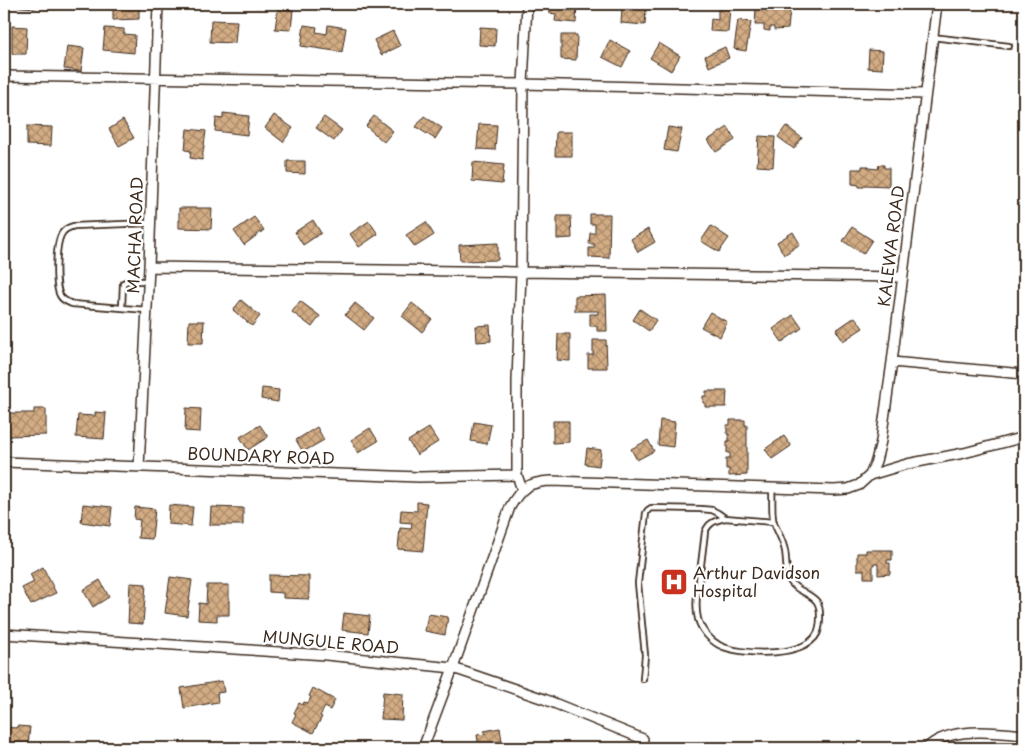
<svg xmlns="http://www.w3.org/2000/svg" width="1028" height="752" viewBox="0 0 1028 752" font-family="'Playpen Sans',sans-serif">
  <defs>
    <pattern id="building-cross-hatch" width="8" height="8" patternUnits="userSpaceOnUse" patternTransform="scale(1.25)"><rect width="8" height="8" fill="#d2ac84"/><path d="M0 0l8 8M0 8l8-8" fill="none" stroke="#ac8c6b"/></pattern>
  </defs>
  <rect width="100%" height="100%" fill="#fff"/>
  <filter id="ink" filterUnits="userSpaceOnUse"><feTurbulence type="fractalNoise" baseFrequency=".02" numOctaves="2"/><feDisplacementMap in="SourceGraphic" scale="10" xChannelSelector="R" yChannelSelector="G"/><feConvolveMatrix kernelMatrix="1 2 1 2 8 2 1 2 1" color-interpolation-filters="sRGB"/></filter>
  <g filter="url(#ink)">
    <path fill="url(#building-cross-hatch)" stroke="#3b2a1e" d="M8 4H36L35 8 8 6Z
      M113 4H139V19L113 20Z
      M243 4H260V7L246 6 247 4Z
      M556 4H577L576 23 555 21 556 14 549 13 550 7 556 8Z
      M622 7 646 9 645 25 621 23Z
      M718 7 730 8 728 32 710 31 711 19 718 20Z
      M278 8 293 10 291 30 275 29Z
      M756 8 790 10 788 29 774 30V27H770V31L764 30V25H755Z
      M211 20 237 21 235 43 210 42Z
      M738 20 751 22 746 51 734 49Z
      M304 25 317 27 316 32 327 34 328 25 346 28 342 52 301 46Z
      M12 26 27 27 26 54H12Z
      M480 27 496 28 495 46 479 45Z
      M105 28 124 29V34L135 35 134 53 103 50Z
      M393 31 400 46 381 55 374 40Z
      M561 35H577L576 60 561 59Z
      M610 40 630 51 622 67 602 57Z
      M659 43 680 56 671 71 650 58Z
      M67 46 84 48 81 71 64 69Z
      M725 47 729 58 709 67 705 56Z
      M869 50 883 51 882 69 868 68Z
      M223 113 249 116 247 135 215 131 216 118 223 119Z
      M274 115 293 128 283 142 265 128Z
      M374 116 393 131 384 142 366 126Z
      M424 116 442 128 435 139 416 127Z
      M324 117 342 130 334 141 316 128Z
      M123 120 134 138 119 146 109 129Z
      M479 124 497 125 495 150 477 149Z
      M27 126 52 127 51 146 27 145Z
      M786 126 802 138 794 149 778 137Z
      M668 127 682 129 677 152 664 150Z
      M728 127 735 140 716 152 708 140Z
      M187 129 206 131 202 160 190 158 191 151 185 150Z
      M556 132H572V156H555Z
      M759 136 775 137 773 167 757 166Z
      M287 161H305V174L287 173Z
      M473 162 504 165 502 184 472 181Z
      M879 165H884V168H889V186L865 185 864 187H859V185L852 184V169H862V166H869L868 168 878 169Z
      M179 208H212L211 229 179 228Z
      M590 214H610L609 258 589 257V248H594V244H589L590 233H595V224H590Z
      M557 216H571L572 238 557 239Z
      M254 217 264 230 244 245 234 231Z
      M313 220 321 233 303 245 295 232Z
      M369 221 378 234 359 247 350 234Z
      M426 222 434 235 415 247 406 235Z
      M711 226 729 238 719 252 701 241Z
      M852 227 872 240 863 254 843 241Z
      M648 229 655 242 638 252 631 239Z
      M793 232 800 244 784 255 777 242Z
      M498 243V260L460 261 459 245Z
      M606 295 607 331H597V326H590V314H598V311H575V296Z
      M241 300 260 316 252 326 233 310Z
      M300 301 320 316 312 327 292 312Z
      M355 303 374 318 364 330 345 315Z
      M412 303 432 319 422 332 402 316Z
      M640 309 656 320 649 331 633 320Z
      M710 312 727 322 720 337 701 327Z
      M793 315 802 328 782 342 773 329Z
      M855 317 863 328 843 341 836 330Z
      M189 321H204L203 343H188Z
      M490 325 491 341 477 342 476 326Z
      M558 334H570V361L557 360Z
      M593 340H606L607 368H588V355H593Z
      M262 388 279 390 278 402 261 399Z
      M706 391H727L726 407H705V403H703V396H706Z
      M186 408 201 409 200 432 185 431Z
      M34 409H46V435L4 436V410H10V413H34Z
      M95 412 106 413 104 439 76 437 78 415 95 416Z
      M660 420 675 422 673 447 658 445Z
      M730 420H745V425H747V475L729 476V469H726V458H730V453H727V441H729V434H727V425H730Z
      M553 421H569V442L553 443Z
      M474 422 491 425 487 444 471 441Z
      M260 425 268 437 248 450 240 437Z
      M317 427 324 440 303 452 296 440Z
      M370 428 378 441 358 453 351 440Z
      M429 428 438 442 417 455 408 441Z
      M784 436 791 446 772 459 765 449Z
      M648 440 654 451 637 460 631 449Z
      M587 448 601 450 599 466 585 464Z
      M417 502 427 503 423 551 398 549 400 528 411 529 412 523 400 522 401 510 417 511Z
      M83 504 112 507 110 526 81 522Z
      M169 505 193 507 191 526 168 524Z
      M135 507 155 509 152 539 138 538 140 520 134 519Z
      M211 507 243 508V525H210Z
      M866 550H892V560H887V563H890V574L878 575V564H873V578H864V570H857V553H866Z
      M43 567 56 593 31 605 22 588 34 582 30 574Z
      M269 575 309 576V599L283 598V593L269 592Z
      M170 577 192 580 187 616 165 613Z
      M100 580 109 597 93 607 83 590Z
      M130 583 146 584 143 624 128 623Z
      M207 585H229V615H217V621L198 620 199 603 206 604Z
      M344 613 370 616 368 633 342 630Z
      M428 614 448 617 445 635 425 631Z
      M222 681 224 692 217 693 218 702 184 708 181 688Z
      M313 688 335 700 330 710 325 707 320 716 322 717 313 733 292 722 296 714 294 713 299 703 303 705 304 702 308 703 311 697 309 696Z
      M383 692 403 694 402 720 381 719Z
      M17 726 30 727 28 745 4 741V727L16 728Z
      M500 728 503 748H479L477 735 485 734 484 731Z"/>
    <g fill="none" stroke-linecap="round" stroke-linejoin="round">
      <g stroke="#3b2a1e" stroke-width="8">
        <path id="service" d="M932 37 1009 46
          M122 308 123 283 128 281H148
          M147 310 72 304C68 302 64 301 61 297 54 288 55 241 63 232 66 228 70 227 74 226L150 223
          M725 518C715 521 709 522 705 532 703 548 701 565 699 581 697 594 695 607 698 619 701 630 710 640 719 645 740 656 814 659 819 628 820 624 820 620 820 616 820 600 815 599 802 591 798 589 793 586 790 581 785 573 787 561 785 551 783 540 778 533 774 523 771 515 773 498 772 489
          M643 679 645 655 638 583 646 513 648 510 651 508 701 509 712 510 718 513 725 518 774 522"/>
      </g>
      <g stroke="#3b2a1e" stroke-width="12">
        <path id="minor" d="M4 76 523 84 925 94
          M149 267 902 277
          M892 362 1024 374
          M4 462 419 477 517 475
          M139 467 149 267 158 4
          M870 475 907 464 964 453 1024 437
          M522 490 517 475V381L521 272 523 84 527 4
          M4 634 326 655 453 668 544 699 643 739
          M423 748 453 668 510 507C521 488 528 482 551 481L834 490 848 489 859 485 870 475 876 461 881 441 892 362 937 4
          M927 748C949 726 996 732 1024 735"/>
      </g>
      <use href="#service" stroke="#fff" stroke-width="4.5"/>
      <use href="#minor" stroke="#fff" stroke-width="9"/>
    </g>
  </g>
  <defs>
    <g id="hospital-square" transform="scale(1.4375)"><rect x="-9" y="-9" width="18" height="18" rx="4" fill="#c8321e" stroke="#fff"/><path d="M-5-5h3v3.5h4V-5h3V5h-3V1.5h-4V5h-3Z" fill="#fff"/></g>
  </defs>
  <g fill-rule="evenodd">
    <use href="#hospital-square" x="674" y="582"/>
  </g>
  <g text-anchor="middle" stroke-width="4.5" stroke-linejoin="round" paint-order="stroke">
    <g font-size="16" fill="#3b2a1e" stroke="#fff">
      <text transform="translate(135 235) rotate(-88)" y="6">MACHA ROAD</text>
      <text transform="translate(891 246) rotate(-83)" y="6">KALEWA ROAD</text>
      <text transform="translate(261 456) rotate(2)" y="6">BOUNDARY ROAD</text>
      <text transform="translate(331 642) rotate(5)" y="6">MUNGULE ROAD</text>
    </g>
    <g font-size="16" fill="#3b2a1e" stroke="#fff" text-anchor="start">
      <text x="693" y="579">Arthur Davidson<tspan x="693" dy="18">Hospital</tspan></text>
    </g>
  </g>
  <rect width="1028" height="752" fill="none" stroke="#fff" stroke-width="20"/>
  <rect x="10" y="10" width="1008" height="732" fill="none" stroke="#3b2a1e" stroke-width="2" filter="url(#ink)"/>
</svg>
